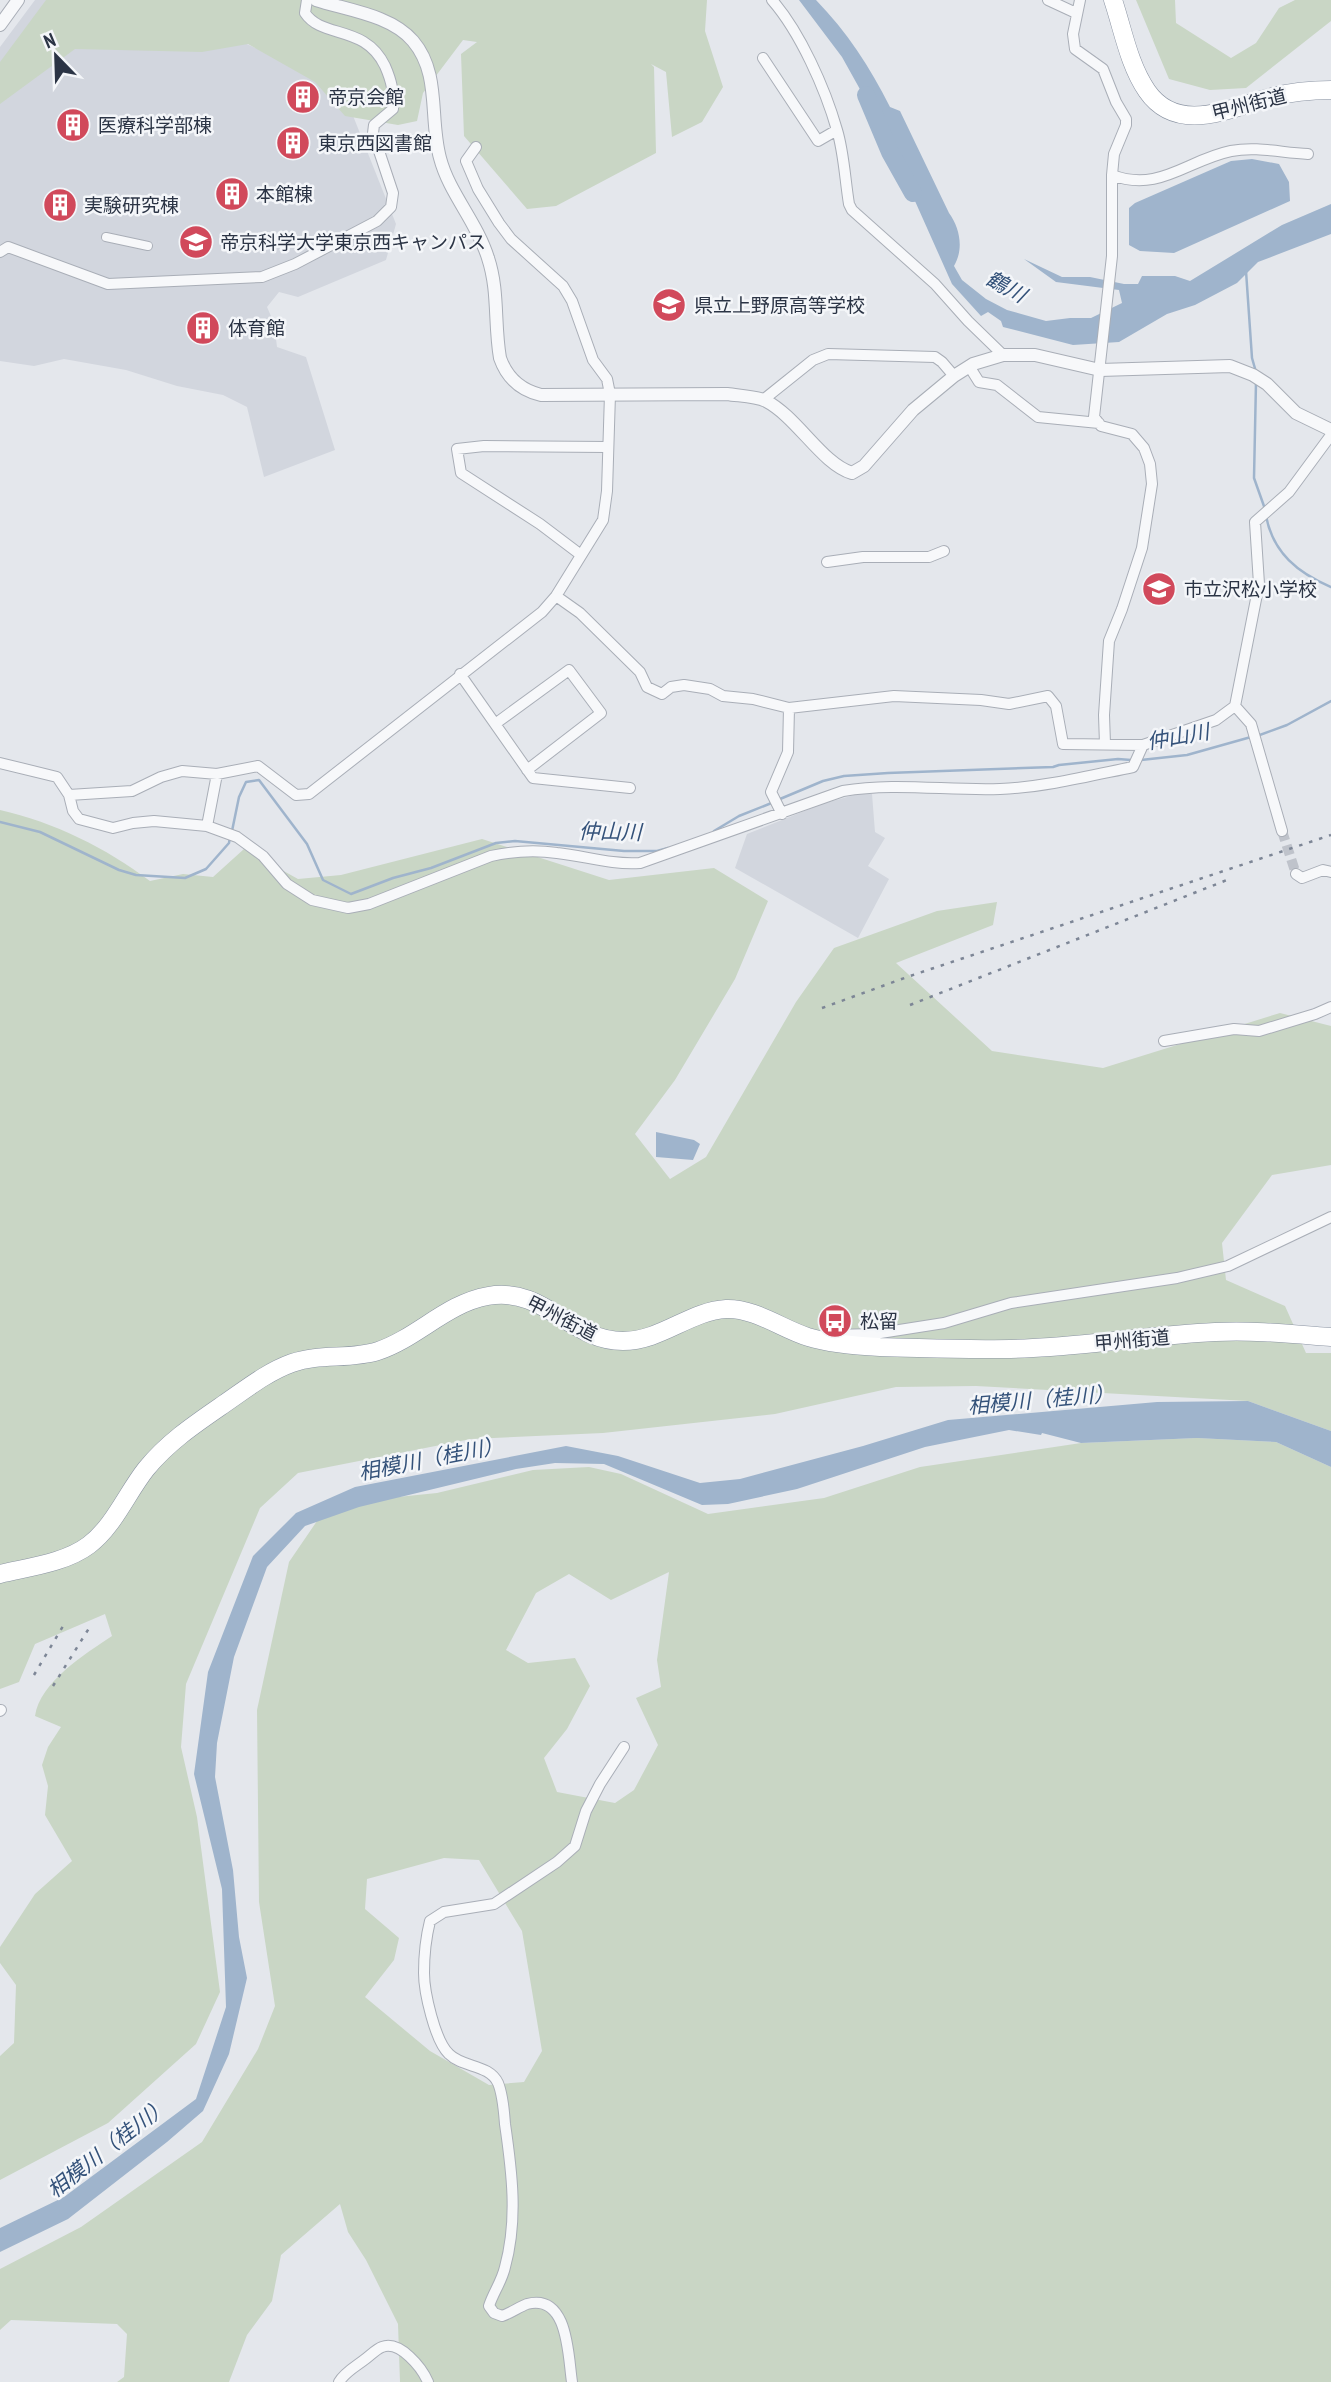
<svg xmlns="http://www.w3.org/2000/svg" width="1331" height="2382" viewBox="0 0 1331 2382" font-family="'PT Sans Narrow','Noto Sans JP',sans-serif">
  <rect width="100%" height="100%" fill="#e4e7ec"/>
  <path fill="#d2d6de" d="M35 0H133L236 39 342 88 396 224 386 260 298 297 279 292 267 307 274 323 277 347 306 357 335 450 264 477 247 407 223 395 177 386 126 370 64 359 34 366 0 361V47Z
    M858 794H872L875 832 885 838 868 866 889 879 858 938 735 868 747 834 822 804Z"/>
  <path fill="#c9d6c5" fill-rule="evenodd" d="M46 0H707L705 31 723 87 702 122 672 137 666 72 651 64 654 67 656 153 556 206 527 209 464 136 461 54 477 42 463 40 423 93 417 121 398 125 345 116 315 82 248 44 202 52 75 49 0 104V62Z
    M1136 0H1175L1176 23 1231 58 1256 43 1279 8 1295 0H1331V21L1246 88 1210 90 1169 79Z
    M0 810C54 822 106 848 150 881L183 874 213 877 244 849 298 879 341 875 482 839 609 880 714 868 768 901 735 979 675 1080 635 1134 670 1179 706 1157 796 1002 834 948 937 911 997 902 993 925 896 963 992 1051 1103 1068 1280 1013 1331 1026V1165L1272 1175 1222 1243 1226 1280 1285 1306 1306 1353H1331V1431L1248 1401 976 1386 896 1387 775 1414 603 1433 471 1439 298 1473 260 1508 186 1684 181 1747 197 1817 220 1992 196 2044 108 2123 0 2180V2056L14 2043 16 1985 0 1963V1947L35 1894 72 1861 45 1815 48 1786 42 1765 48 1747 61 1727 35 1716C40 1682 85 1654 112 1636L105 1614 35 1644 19 1682 0 1689Z
    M1197 1438 1276 1442 1331 1467V2382H400L398 2324 366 2260 348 2232 340 2204 281 2255 272 2301 247 2335 229 2382H117L124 2377 127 2334 117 2324 11 2320 0 2330V2269L81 2227 202 2142 258 2049 275 2006 259 1902 257 1710 289 1562 317 1521 358 1501 437 1493 533 1470 589 1467 621 1474 708 1514 824 1498 920 1467 1081 1443ZM669 1572 657 1660 661 1687 636 1698 658 1745 634 1790 615 1803 557 1792 544 1758 567 1729 590 1686 575 1658 528 1663 506 1650 536 1593 569 1574 611 1600ZM444 1858 479 1860 522 1931 542 2051 524 2082 489 2085 430 2051 365 1997 394 1960 399 1938 365 1909 367 1879Z"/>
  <path fill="#9fb4cc" d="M799 0H816C847 32 870 67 890 107L900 111 949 213C960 228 964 249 954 266L962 280 986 299 1007 310 1046 321 1070 318H1091L1122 303 1119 290 1056 282 1024 259 1062 277H1090L1124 284H1138L1142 276H1175L1190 281 1282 225 1331 204V234L1258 262 1237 283 1195 305 1167 314 1119 342 1073 345 1003 327 1001 321 988 312 981 316 952 284 886 136 842 57Z
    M1252 159 1279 164 1289 182 1290 201 1174 253 1140 251 1129 245V208L1135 203 1231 161Z
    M656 1132 694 1140 700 1144 693 1160 656 1157Z
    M1248 1401 1331 1431V1467L1276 1442 1197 1438 1081 1443 1042 1433 1041 1435 1009 1430 925 1447 797 1489 728 1504 702 1505 604 1464 555 1463 516 1469 359 1507 305 1526 267 1567 234 1657 217 1743 215 1777 233 1870 239 1937 247 1978 229 2054 203 2111 167 2142 68 2219 0 2252V2228L64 2197 196 2099 226 2007 222 1889 194 1774 208 1672 253 1556 296 1513 355 1487 566 1446 618 1456 700 1483 740 1479 863 1446 948 1420 1157 1402Z"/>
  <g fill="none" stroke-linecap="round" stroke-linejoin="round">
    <path stroke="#9fb4cc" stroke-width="2.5" d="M1246 271 1252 358 1256 372
      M1256 382 1254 478 1265 509
      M1266 516C1273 553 1298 573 1331 587
      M1257 736 1287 725 1331 701
      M1141 760 1187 755 1251 737
      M780 799 823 781 844 776 888 773 1053 767 1059 765 1118 759 1131 760
      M0 822 40 832 119 870 136 875 185 878 206 869 229 843 230 837
      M232 831 239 797 246 782 259 780 307 844 323 880 351 894 393 878 431 868 496 843 515 841 624 851H657L668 848
      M714 831 739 816 774 802"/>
    <path stroke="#9fb4cc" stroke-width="18" d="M866 95 890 152 913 193"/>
    <path stroke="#bfc3cb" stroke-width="10" stroke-dasharray="10 5" stroke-linecap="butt" d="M1282 831 1296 874"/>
    <g stroke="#a9aeb7" stroke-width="10">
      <path id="pedestrian" d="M106 237 148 246"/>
    </g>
    <g stroke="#a9aeb7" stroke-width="12">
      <path id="minor" d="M772 0C800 32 825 88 837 130 844 153 845 180 849 204L852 210 935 284 968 321 1003 355
        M1048 0 1076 13
        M1080 0 1073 34 1075 49 1103 69 1116 102 1126 119V125L1114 154 1112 175V256L1094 417 1101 426 1132 434 1144 448 1150 464 1152 484 1142 548 1122 609 1109 641 1104 715 1105 744
        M763 58 818 141 837 130
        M1112 175C1159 193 1187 160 1231 151 1257 146 1282 153 1308 154
        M0 252 8 247 108 284 262 277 295 264 377 221 391 207 393 193 373 133 374 125 393 109C394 93 392 82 385 66 365 24 322 39 305 13L307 0
        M969 366 979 382 997 385 1038 417 1099 423
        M763 400 813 360 828 354 935 357 942 362 954 376
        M581 555 540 524 461 473 457 449 484 446 607 447
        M827 562 863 557H929L944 551
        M556 596 580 613 640 672 647 687 662 694 671 687 684 685 710 689 723 696 753 699 789 708 894 696 981 700 1009 704 1048 696 1056 706 1063 744 1143 745 1216 720 1235 706 1259 584 1255 522 1289 492 1331 435
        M460 674 533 778 630 788
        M1235 706 1251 724 1282 831
        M495 724 569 670 601 713 527 770
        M0 763 57 777 69 795 73 811 79 819 113 828 133 823 154 821 207 826 237 837 263 856 287 884 312 900 348 908 369 904 491 856C514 851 535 850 557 853 585 856 611 865 640 863L843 791C895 782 948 791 1000 789 1045 787 1089 776 1133 767L1143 745
        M69 795 132 791 161 777 182 771 217 774 258 766 296 795 309 794 542 612 556 596 603 520 607 491 610 394 607 379 593 360 572 301 563 286 511 239 499 223 478 189 466 161 476 147
        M782 814 771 792 788 752 789 708
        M207 826 217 774
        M1296 874 1302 878 1323 870 1331 872
        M1164 1041 1234 1029 1259 1031 1315 1014 1331 1007
        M829 1340 833 1335 874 1334 944 1323 1011 1303 1177 1278 1228 1266 1331 1217
        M0 1711 1 1710
        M339 2382C345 2372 355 2367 364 2360 370 2356 376 2349 382 2347 400 2340 422 2368 428 2382
        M572 2382C568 2357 569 2293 527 2304 519 2307 511 2313 502 2316L494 2313 489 2306C493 2293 502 2281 505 2267 518 2220 512 2172 505 2124 504 2111 503 2095 498 2083 489 2064 463 2068 449 2054 435 2041 424 1992 424 1973 424 1956 426 1937 430 1921L444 1912 494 1904 557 1862 575 1846 586 1811 600 1784 624 1747"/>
    </g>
    <g stroke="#a9aeb7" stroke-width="14">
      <path id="tertiary" d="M316 0C347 10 391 15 413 41 441 74 429 118 440 158 449 193 477 222 488 258 499 291 494 324 500 358 507 378 520 390 541 395L727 394C740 396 755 396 766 401 797 417 822 464 852 473L864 466 913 410 954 376 973 364 1003 355H1035L1100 370 1230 366 1253 375 1267 384 1296 413 1331 430
        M0 25 18 0"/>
    </g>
    <g stroke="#8b94a3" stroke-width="19">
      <path id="trunk" d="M1113 0C1123 30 1129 65 1147 91 1178 136 1232 107 1272 97 1291 92 1311 90 1331 90
        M0 1574C29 1567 65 1563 89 1545 114 1526 127 1493 146 1469 168 1442 195 1424 224 1404 246 1389 267 1372 292 1363 320 1353 350 1360 378 1351 417 1338 447 1303 488 1296 545 1286 570 1341 623 1341 661 1341 690 1311 726 1309 755 1308 782 1329 808 1337 831 1344 857 1346 880 1347 931 1348 982 1351 1033 1348 1094 1345 1154 1335 1215 1332 1253 1330 1292 1334 1331 1337"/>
    </g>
    <use href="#pedestrian" stroke="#f7f8fa" stroke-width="8"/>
    <use href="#minor" stroke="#f7f8fa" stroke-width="10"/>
    <use href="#tertiary" stroke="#f7f8fa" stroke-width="12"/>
    <use href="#trunk" stroke="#fff" stroke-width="18"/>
    <path stroke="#7d8696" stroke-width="2.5" stroke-dasharray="3.5 7" stroke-linecap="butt" d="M910 1005 1232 878
      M822 1008 910 976 1331 835
      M34 1675 66 1621
      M53 1686 91 1625"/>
  </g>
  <defs>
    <g id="building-disc" transform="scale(1.75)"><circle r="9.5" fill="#d1495b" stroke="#f4f6f9"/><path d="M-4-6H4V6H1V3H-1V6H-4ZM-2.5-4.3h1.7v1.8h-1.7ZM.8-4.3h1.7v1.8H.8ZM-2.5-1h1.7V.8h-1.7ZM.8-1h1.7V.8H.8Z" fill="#fff"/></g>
    <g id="university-disc" transform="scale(1.75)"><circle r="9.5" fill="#d1495b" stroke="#f4f6f9"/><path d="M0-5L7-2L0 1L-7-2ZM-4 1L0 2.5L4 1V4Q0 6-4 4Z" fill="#fff"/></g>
    <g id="school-disc" transform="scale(1.75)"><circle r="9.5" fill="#d1495b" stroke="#f4f6f9"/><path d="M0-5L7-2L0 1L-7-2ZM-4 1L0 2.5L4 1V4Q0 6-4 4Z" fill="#fff"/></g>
    <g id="bus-disc" transform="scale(1.75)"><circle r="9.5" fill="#d1495b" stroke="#f4f6f9"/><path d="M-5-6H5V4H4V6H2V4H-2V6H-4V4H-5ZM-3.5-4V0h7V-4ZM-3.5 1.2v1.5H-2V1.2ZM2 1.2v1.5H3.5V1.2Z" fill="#fff"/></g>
  </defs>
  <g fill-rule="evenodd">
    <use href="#building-disc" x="303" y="97"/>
    <use href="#building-disc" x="73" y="125"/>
    <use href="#building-disc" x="293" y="143"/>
    <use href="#building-disc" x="232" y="194"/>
    <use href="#building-disc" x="60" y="205"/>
    <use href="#university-disc" x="196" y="242"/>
    <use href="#school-disc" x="669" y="305"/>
    <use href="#building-disc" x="203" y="328"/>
    <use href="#school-disc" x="1159" y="589"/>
    <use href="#bus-disc" x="835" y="1321"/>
  </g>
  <g text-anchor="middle" stroke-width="5" stroke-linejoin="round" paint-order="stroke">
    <g font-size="19" fill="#2b3445" stroke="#f4f6f9" text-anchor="start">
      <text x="328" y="104">帝京会館</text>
      <text x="98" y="132">医療科学部棟</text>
      <text x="318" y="150">東京西図書館</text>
      <text x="256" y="201">本館棟</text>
      <text x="84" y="212">実験研究棟</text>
      <text x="220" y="249">帝京科学大学東京西キャンパス</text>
      <text x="694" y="312">県立上野原高等学校</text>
      <text x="228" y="335">体育館</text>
      <text x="1184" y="596">市立沢松小学校</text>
      <text x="860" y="1328">松留</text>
    </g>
    <g font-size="19" fill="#2b3445" stroke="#f4f6f9">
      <text transform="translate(1249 104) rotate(-14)" y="7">甲州街道</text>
      <text transform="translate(562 1318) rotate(27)" y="7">甲州街道</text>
      <text transform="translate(1132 1340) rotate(-5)" y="7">甲州街道</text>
    </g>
    <g font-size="21" font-style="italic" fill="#34527a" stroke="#f4f6f9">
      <text transform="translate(1006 287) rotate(29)" y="7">鶴川</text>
      <text transform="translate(1178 737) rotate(-10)" y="7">仲山川</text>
      <text transform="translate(610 832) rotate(1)" y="7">仲山川</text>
      <text transform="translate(1041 1400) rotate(-5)" y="7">相模川（桂川）</text>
      <text transform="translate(431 1459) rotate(-11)" y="7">相模川（桂川）</text>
      <text transform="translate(108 2148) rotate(-38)" y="7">相模川（桂川）</text>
    </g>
  </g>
  <g transform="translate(56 56) rotate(337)" stroke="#f4f6f9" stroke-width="5" paint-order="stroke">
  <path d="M0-5L12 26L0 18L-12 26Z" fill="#2b3445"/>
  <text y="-10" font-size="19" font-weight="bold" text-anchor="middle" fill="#2b3445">N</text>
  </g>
</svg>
